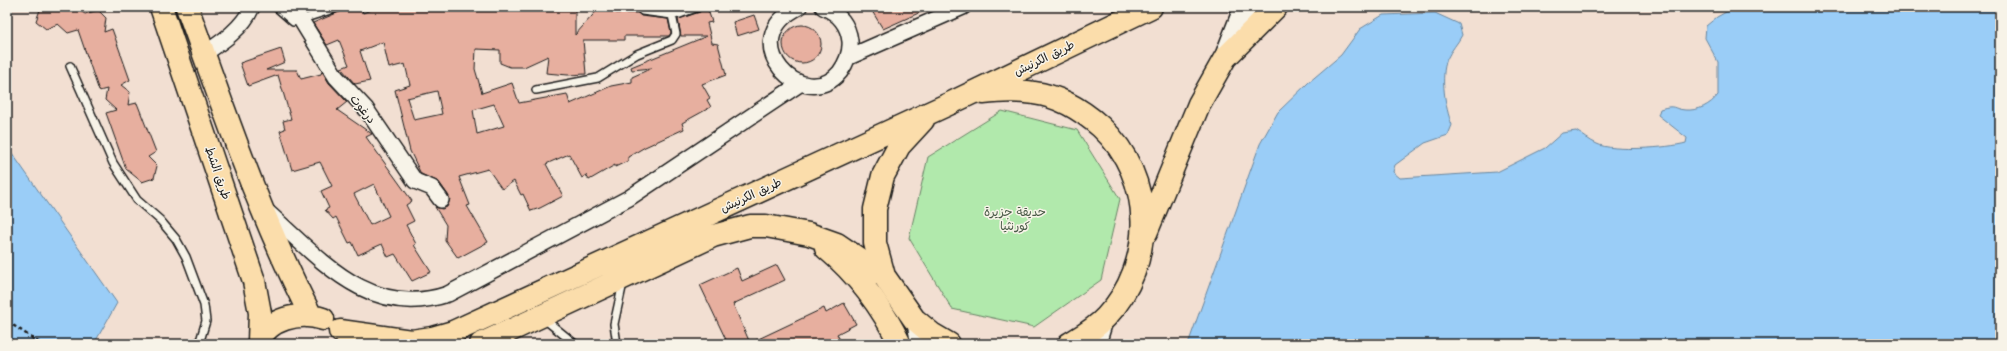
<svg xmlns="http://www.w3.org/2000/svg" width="2007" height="351" viewBox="0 0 2007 351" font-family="'Shantell Sans','Playpen Sans Arabic',sans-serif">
  <rect width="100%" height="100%" fill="#f2dfd2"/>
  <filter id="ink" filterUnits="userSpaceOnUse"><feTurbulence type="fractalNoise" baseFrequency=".025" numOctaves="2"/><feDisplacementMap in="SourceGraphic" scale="8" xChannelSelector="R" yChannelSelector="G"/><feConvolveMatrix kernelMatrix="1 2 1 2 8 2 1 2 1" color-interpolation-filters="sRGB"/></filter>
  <g filter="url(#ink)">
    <path fill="#b1e9ac" stroke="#668264" d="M1002 111 1077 130 1120 199 1101 280 1034 327 952 309 909 238 928 157Z"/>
    <path fill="#9acdf7" stroke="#68869f" d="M1735 7H2000V344H1188L1260 144 1278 112 1308 83 1341 55 1360 29 1383 15 1435 13 1459 24 1462 35C1458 43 1451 50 1447 59 1440 77 1445 107 1452 125L1448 135 1425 143 1395 165 1393 172 1400 178 1497 172 1545 148 1562 133 1576 131C1583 135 1590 141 1597 144 1613 152 1668 148 1686 143L1687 138 1658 115 1660 109C1676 104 1672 109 1685 110 1699 111 1710 105 1718 95V62L1705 38 1706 26 1717 17Z
      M7 146 117 303 94 344H7Z"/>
    <path fill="#e7af9f" stroke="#1c1c1c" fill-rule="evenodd" d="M41 7H58L64 10 74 7 85 14 98 10 106 18 104 32 112 29 130 80 121 85 130 92 128 105 137 103 156 152 148 157 157 166 154 178 142 182 126 169 106 113 116 110 105 100 107 89 99 91 78 30 68 33 58 24 46 29 36 21Z
      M351 7H361L363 13 378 7H575V35L600 7H616V13H638L641 16 668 19 671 33 669 36H624V40H583L586 74 568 75 546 73 548 56 524 67H510L500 63V50L476 49 475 69 482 93 512 83 519 103 567 94 570 104 611 86 632 82V77L652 68 632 70 631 67 707 36H681L678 19 700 12 703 7H707L712 22 707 23 712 43 718 44 726 75 702 84 710 98 707 100 711 107 682 123 684 129 645 147 628 157V161L615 167V165L589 180 586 175 582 178 569 154 546 164 563 196 540 208 531 211 523 194 521 195 514 181 502 189 488 169 459 177 470 205 467 206 488 242 458 258 445 240 446 225 435 207 442 209 447 207 450 199 448 195 439 182 421 174 410 151 395 90 410 85 405 64 389 68 383 42 360 51 370 81 355 84 341 68 349 65 339 40 327 45 313 23ZM437 91 442 114 414 120 407 98ZM494 104 504 126 477 134 473 110Z
      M880 7H932L883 29 872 11Z
      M754 15 759 29 737 36 733 22Z
      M783 44a19 19 0 1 1 38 0a19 19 0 1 1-38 0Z
      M281 49 285 62 266 70H297L301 79 321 74 322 71 329 83 347 102 337 110 372 134 366 137 412 201 406 205 414 221 406 225 416 244 414 245 431 272 412 281 395 254 388 257 382 244 358 255 352 242 349 243 336 217 333 219 325 210 329 208 321 191 332 186 320 162 292 170 280 131 285 129 283 121 291 119 278 75 248 86 240 63ZM374 184 389 216 370 225 354 194Z
      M777 265 785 280 733 304 750 343 824 308 826 313 844 303 856 324 837 334 840 340 833 344H728L700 285 737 268 742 281Z"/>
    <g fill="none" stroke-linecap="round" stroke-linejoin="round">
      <g stroke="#1c1c1c" stroke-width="10">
        <path id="lane" d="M276 7 293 22 340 7
          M640 7 642 11 672 15
          M70 66 113 163 137 200 160 220 176 239 186 257 204 305 206 321 199 344
          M536 90 598 78 637 54 672 40 676 34 672 15 680 14 698 7
          M543 318 575 344
          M617 344 614 324 623 283"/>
      </g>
      <g stroke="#1c1c1c" stroke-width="18">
        <path id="street" d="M293 7 336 77 366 109 415 181 432 188 441 200
          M799 7C732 40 803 116 840 72 847 62 851 53 850 41 848 24 838 13 823 7
          M204 54C222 42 243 28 252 7
          M849 57 963 7
          M264 209C317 255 368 321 448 294L629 198 801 83
          M914 319 919 344
          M1098 344 1106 318"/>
      </g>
      <g stroke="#1c1c1c" stroke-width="24">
        <path id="secondary" d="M1225 58 1245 7"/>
      </g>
      <g stroke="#1c1c1c" stroke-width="25">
        <path id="highway" d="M161 7 254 281 260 313 259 341
          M187 7C225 112 260 217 311 316
          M983 93C1001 91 1017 90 1034 93 1059 96 1083 111 1101 127 1155 177 1156 264 1106 317 1095 329 1082 336 1069 344
          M923 120 899 146 883 176 875 209V243L884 276 914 319 932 334 949 344
          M1146 233 1199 104 1225 58 1276 7
          M826 248C857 274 882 307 900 344
          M340 331 411 341 432 338 453 332 951 103 1151 7
          M258 344C266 318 301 311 323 319
          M481 344 713 236 750 226H766L809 234 837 244 884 276"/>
      </g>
      <path stroke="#1c1c1c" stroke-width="2.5" stroke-dasharray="4 3" stroke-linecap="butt" d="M7 321 41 344
        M7 338 16 344"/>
      <use href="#lane" stroke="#f7f3e8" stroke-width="7"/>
      <use href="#street" stroke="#f7f3e8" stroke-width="15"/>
      <use href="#secondary" stroke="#f7f3e8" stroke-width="21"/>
      <use href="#highway" stroke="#fbddab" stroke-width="22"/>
    </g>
  </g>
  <g text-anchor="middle" stroke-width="3" stroke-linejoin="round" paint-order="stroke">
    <g font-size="12" fill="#1c1c1c" stroke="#f7f3e8">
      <text transform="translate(1044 58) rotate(-26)" y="4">طريق الكرنيش</text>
      <text transform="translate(363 109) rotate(51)" y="4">درغوت</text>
      <text transform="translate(218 173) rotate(71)" y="4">طريق الشط</text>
      <text transform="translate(751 195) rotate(-25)" y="4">طريق الكرنيش</text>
    </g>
    <g font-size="12" fill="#495a47" stroke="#f7f3e8">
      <text x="1015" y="216">حديقة جزيرة<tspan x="1015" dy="14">كورنثيا</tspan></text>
    </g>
  </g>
  <rect width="2007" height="351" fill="none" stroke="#f7f3e8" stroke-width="24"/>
  <rect x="12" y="12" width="1983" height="327" fill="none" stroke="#1c1c1c" stroke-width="1.5" filter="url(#ink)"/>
</svg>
